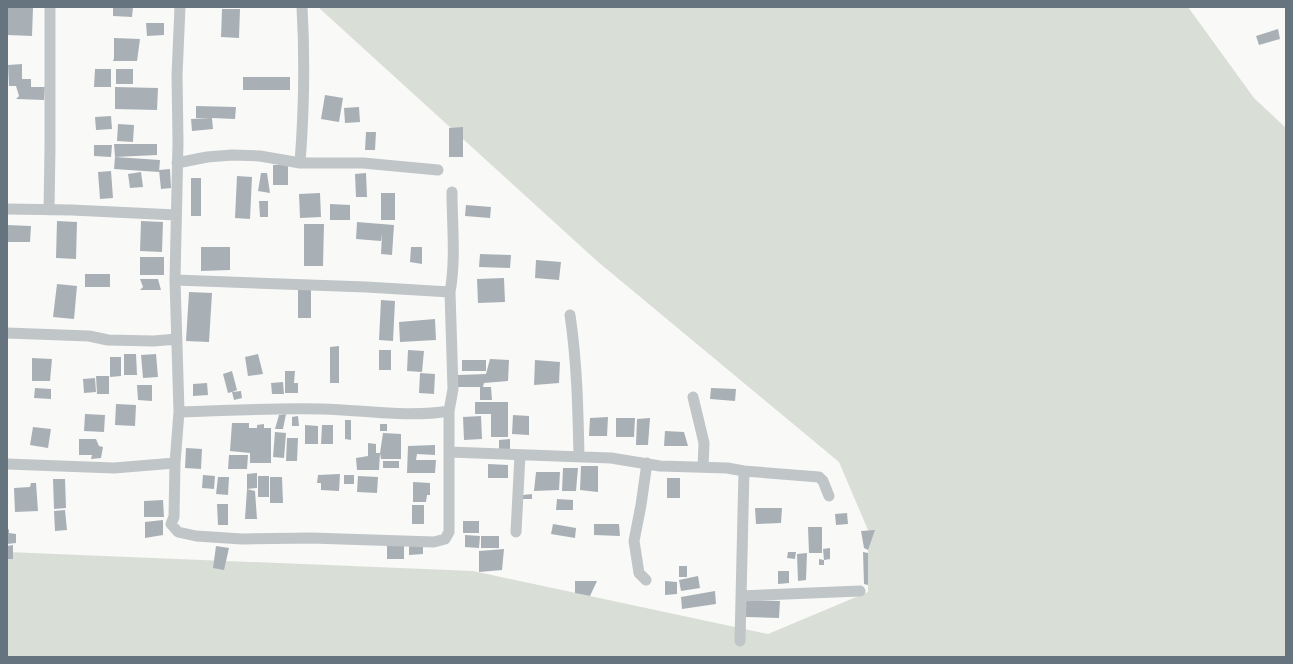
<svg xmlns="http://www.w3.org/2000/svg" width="1293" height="664" viewBox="0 0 1293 664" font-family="Arial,sans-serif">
  <rect width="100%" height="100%" fill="#f9f9f7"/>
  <path fill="#d9ded6" d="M318 7H1188L1254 98 1286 128V657H7V552L473 571 768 634 868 592V530L839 462 597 261Z"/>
  <path fill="#a8b0b6" d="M7 7 33 8 32 36 7 35Z
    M113 7H133L132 17 113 16Z
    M222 9H240L239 38 221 37Z
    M146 23H164V35L147 36Z
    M1278 29 1280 39 1259 45 1256 36Z
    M114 38 140 39 137 61H113L114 58Z
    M22 64V79H31V87H45L44 100 16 99 19 96 16 86H9L8 65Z
    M95 69H111V87H94Z
    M116 69H133V84H116Z
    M243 77H290V90H243Z
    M115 87 158 88 157 110 115 109Z
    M325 95 343 98 339 122 321 119Z
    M196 106 236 107 235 119 212 118 213 129 192 131 191 119 210 118H196Z
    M359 107 360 122 345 123 344 108Z
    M111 116 112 129 96 130 95 117Z
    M118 124 134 125 133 142 117 141Z
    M463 127V157H449V128Z
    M366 132H376L375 150H365Z
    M114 144H157V155L115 157Z
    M94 145H112L111 157 94 156Z
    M115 157 160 160 159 172 114 169Z
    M273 165H288V185H273Z
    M170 169 171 188 161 189 159 170Z
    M111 171 113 198 100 199 98 172Z
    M141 172 143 187 130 188 128 174Z
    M261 173H267L270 193 258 191Z
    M366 173 367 197H356L355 174Z
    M237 176 252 177 250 219 235 218Z
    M191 178H201V216H191Z
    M320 193 321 217 300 218 299 194Z
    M381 193H395V220H381Z
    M259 201H268V217H260Z
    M330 204 350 205V220H330Z
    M466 205 491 207 490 218 465 216Z
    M57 221 77 222 76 259 56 258Z
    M141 221 163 222 162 252 140 251Z
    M357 222 394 225 392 255 381 254 382 234 381 241 356 239Z
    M304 224H324L323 266H304Z
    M7 225 31 226 30 242H7Z
    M201 247H230V270L201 271Z
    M411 247H422V264L410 262Z
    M480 254 511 255 510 268 479 267Z
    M140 257H164V275H140Z
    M536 260 561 262 559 280 535 278Z
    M85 274H110V287H85Z
    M504 278 505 302 478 303 477 279Z
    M140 279H158L161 290H140L143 287Z
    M57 284 77 286 74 319 53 317Z
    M298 290H311V318H298Z
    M189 292 212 293 209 342 186 341Z
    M381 300 395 301 393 341 379 340Z
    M435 319 436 340 400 342 399 322Z
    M339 346V383H330V347Z
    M379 350H391V370H379Z
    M408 350 424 351 422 372 407 371Z
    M124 354H136L137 375H124Z
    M156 354 158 377 143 378 141 355Z
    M258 354 263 374 248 376 245 357Z
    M110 357H121V376L110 377Z
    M32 358 52 359 50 381H32Z
    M490 359 509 360 508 381 484 383 483 387H491L492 400H480V387H457L458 375 486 374Z
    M462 360H486V371H462Z
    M535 360 560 362 559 383 534 385Z
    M232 371 237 390 232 392 241 391 242 398 234 400 232 392 228 393 223 374Z
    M285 371H295L294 383H298V393H285Z
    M420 373 435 374 434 394 419 393Z
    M96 376H109V394H97Z
    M95 378 96 392 84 393 83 379Z
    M283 382 284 394H272L271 383Z
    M207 383 208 395 193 396V384Z
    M137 385H152V401L138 400Z
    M35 388 51 389V399L34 398Z
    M711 388 736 389 735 401 710 399Z
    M475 402H508V437H491V414H475Z
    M116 404 136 405 135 426 115 425Z
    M85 414 105 415 104 432 84 431Z
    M286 414 283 429H275L279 415Z
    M513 415 529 416V435L512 434Z
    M298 416 299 426H292V417Z
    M481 416 482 439 464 440 463 417Z
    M608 417 607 436H589L590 418Z
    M616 418H635L634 437H616Z
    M650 418 648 445H636L637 419Z
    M345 420H351V440L345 439Z
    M232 423H249V428H257V425L264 424V428H271V463H250V453L230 451Z
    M380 424H387V431H380Z
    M305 425 318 426V444H305Z
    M322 425H333V444H321Z
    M33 427 51 429 48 448 30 445Z
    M665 431 684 432 688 446H664Z
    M275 432 286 433 284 458 273 457Z
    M383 433 401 434V459H381L380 453Z
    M287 438H298L297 461H286Z
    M79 439H96L99 446 103 447 101 458 91 459 92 455H79Z
    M510 439V450H499V440Z
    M368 443 376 444V453H380L379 470H357L356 458 368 456Z
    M435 445V455L417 454 416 460H436L435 473H407L408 446Z
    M186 448 202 449 201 469 185 468Z
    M229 455H248L247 469H228Z
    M383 461H399V468H383Z
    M488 464 508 465V478H488Z
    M581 466H598V492L580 490Z
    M563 468H578L576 491H562Z
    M536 472H560L559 490 534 491Z
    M257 473V488L247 489V474Z
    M340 474 339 491 321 490V483H317L318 475Z
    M203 475 215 476 214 489 202 488Z
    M344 475H354V484H344Z
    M258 476H269V497H258Z
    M358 476 378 477 377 493 357 492Z
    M218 477H229L228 495 216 494Z
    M270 477H282L283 503H270Z
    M667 478H680V498H667Z
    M53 479H65L66 508 54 509Z
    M413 482 430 483V495H427L426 502H413Z
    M31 483H36L38 511 15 512 14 488 30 487Z
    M247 489 255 491 257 519H245Z
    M532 494V499H523V495Z
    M557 499 573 500V510H556Z
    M163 500 164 517H144V501Z
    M217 504H228V525H218Z
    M412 505H424V524H412Z
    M755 508H782L781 523 756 524Z
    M65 510 67 530 55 531 54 511Z
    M847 513 848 524 836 525 835 514Z
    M163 520V535L145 538V522Z
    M463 521H479V533H463Z
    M553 524 576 528 575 538 551 534Z
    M594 524H619L620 536 594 535Z
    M808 527H822V553H809Z
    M9 529V533L16 534V543L7 544V530Z
    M875 530 868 550 864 548 861 531Z
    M465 535 480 536 479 548 465 547Z
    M481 536H499V548H481Z
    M13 545V559H7V546Z
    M404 545V559H387V546Z
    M216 546 229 548 224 570 213 568Z
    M409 546H423V554L409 555Z
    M830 548V559L824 560V565H819V559L824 560 823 549Z
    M504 549 502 570 479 572V551Z
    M788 552H796L795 559 787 558Z
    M863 552 868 553V585L864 584Z
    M807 553 806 580 798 581 797 554Z
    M679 566H687V577H679Z
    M778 571H789V583L778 584Z
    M698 576 700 588 681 591 679 580Z
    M575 581H597L590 596 575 593Z
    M665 581 677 582V594L665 595Z
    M715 591 716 604 682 609 681 597Z
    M746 600 780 601 779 618 746 617Z"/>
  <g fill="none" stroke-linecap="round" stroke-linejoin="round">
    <path stroke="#c0c5c8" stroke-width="11" d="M180 7 177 75 178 142 175 280 179 412 175 463 174 517 171 524 178 532 196 536 242 539 311 538 434 542 445 539 449 532V411
      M177 163 207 157 232 155 260 156 300 163H363L438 170
      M300 163C304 111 305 59 302 7
      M7 209 72 210 176 215
      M49 210 50 147V7
      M175 280 366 287 450 292
      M570 315C577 362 578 409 579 457
      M7 333 89 336 108 340 154 341 177 339
      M693 397 704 443 703 467
      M179 412C227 410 274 408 322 409 364 410 408 418 449 411L453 389 450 292C456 260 452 225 452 192
      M449 452 611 458 660 466 727 468 744 471 740 641
      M7 464 114 468 175 463
      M744 471 819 477 823 481 829 496
      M516 532 520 455
      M646 580 639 573 634 541 641 505 647 463
      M741 596 860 591"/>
  </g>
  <rect width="1293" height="664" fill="none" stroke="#667480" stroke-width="16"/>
</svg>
